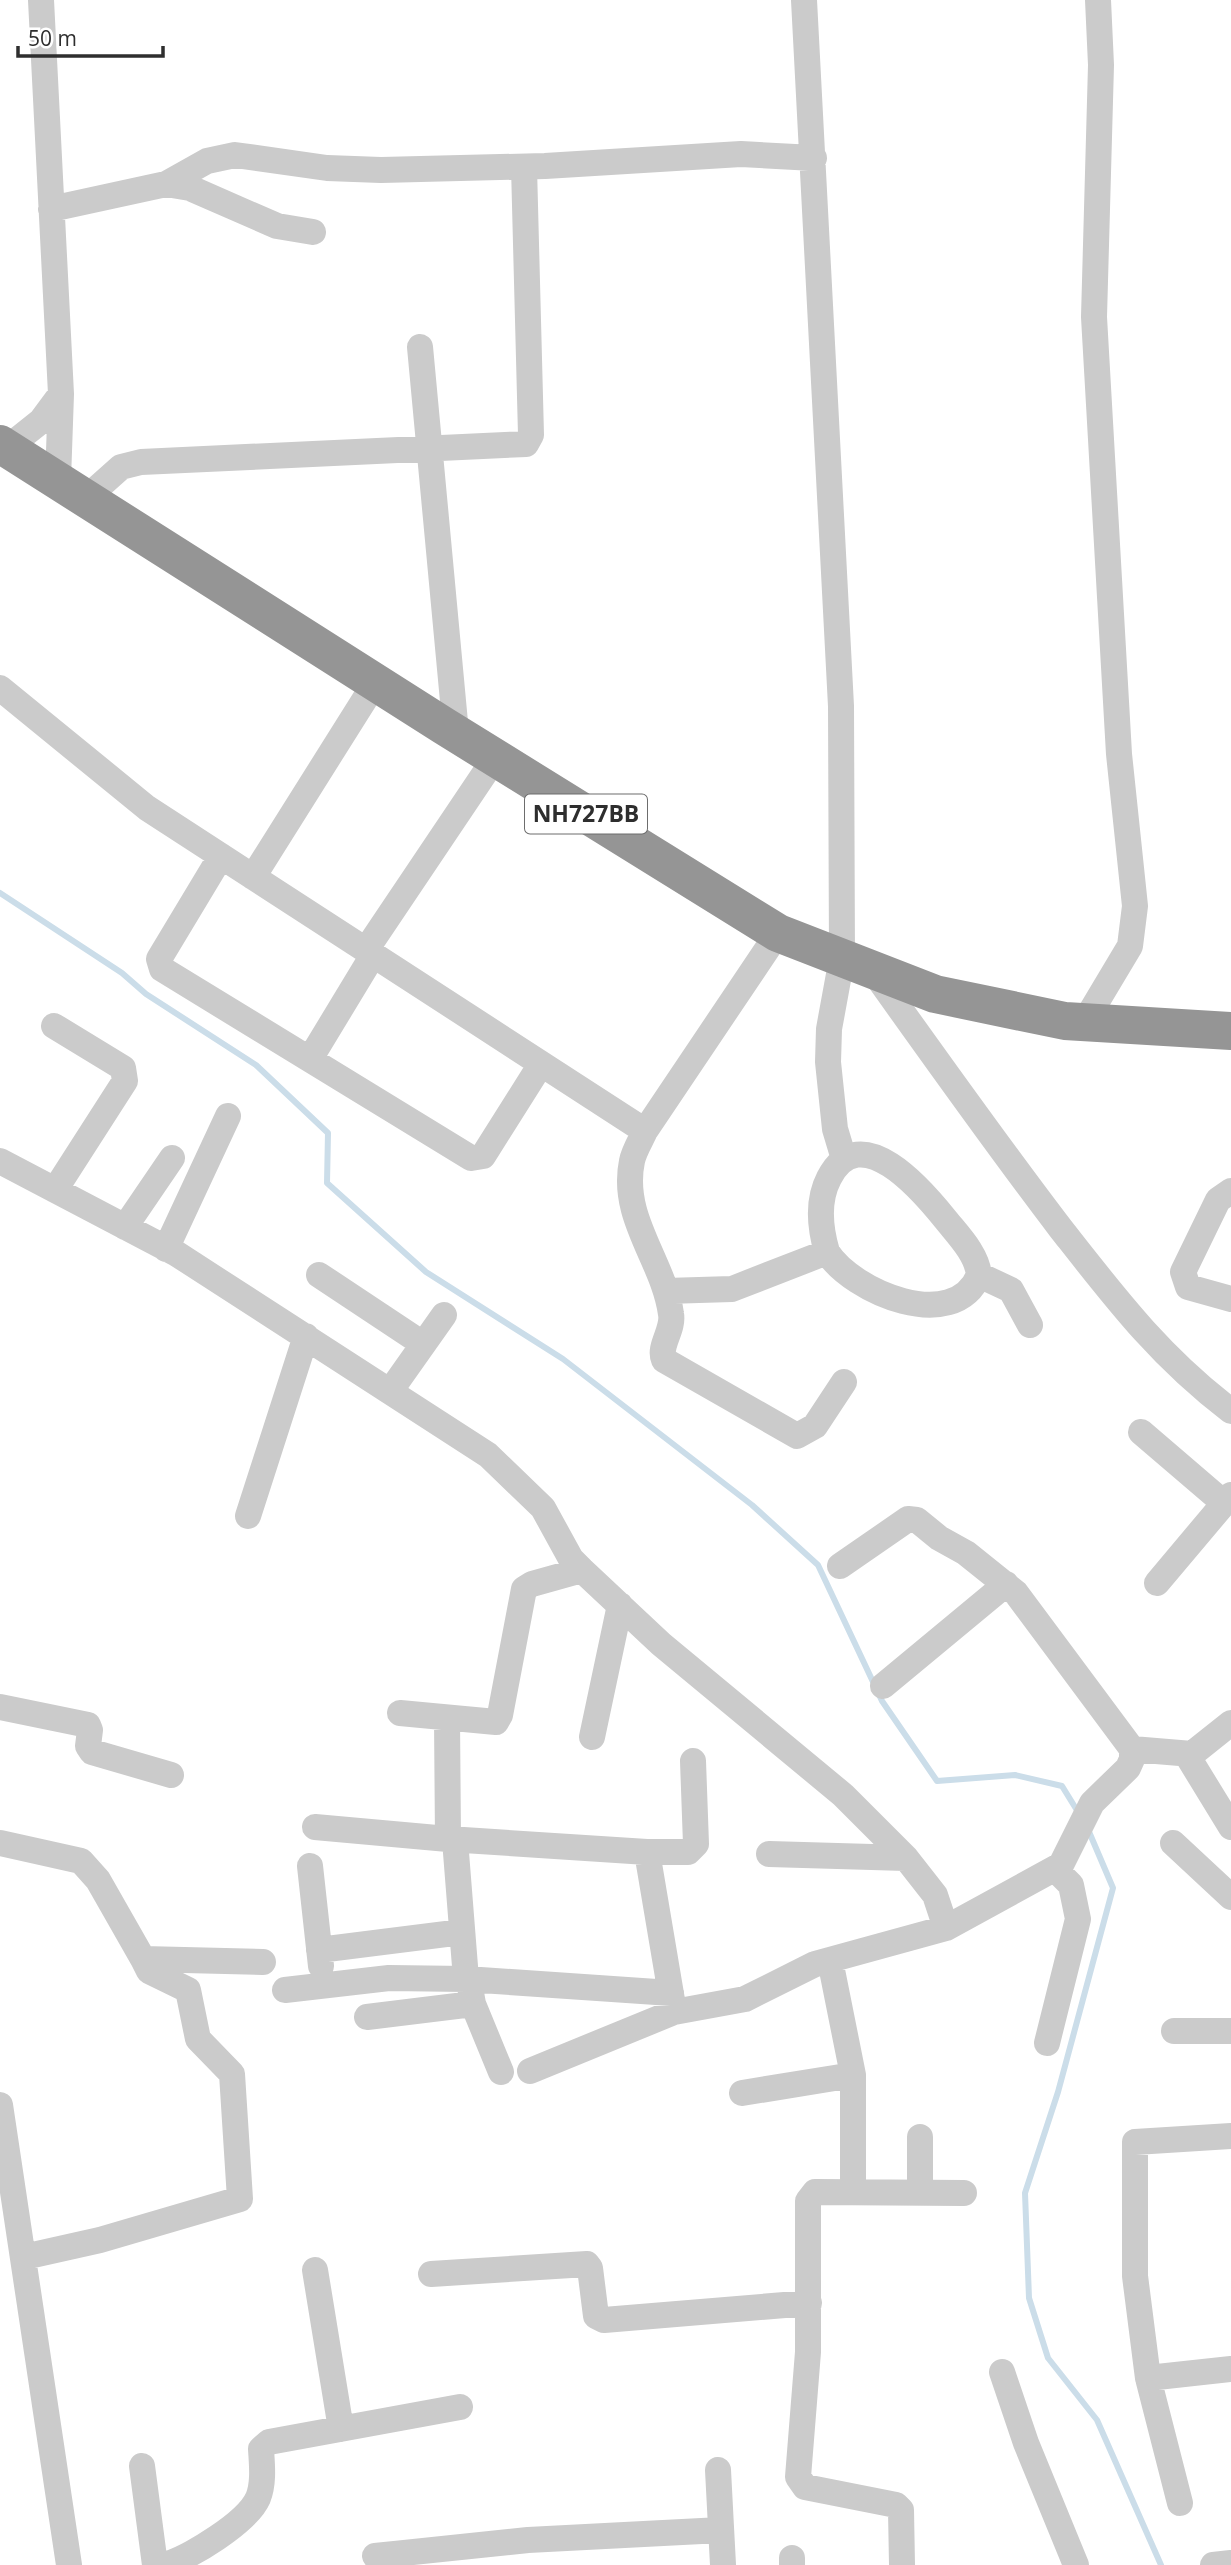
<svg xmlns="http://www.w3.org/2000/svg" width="1231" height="2565" viewBox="0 0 1231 2565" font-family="'Open Sans',sans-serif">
  <rect width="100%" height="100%" fill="#fff"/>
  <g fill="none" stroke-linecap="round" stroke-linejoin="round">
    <path stroke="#cbdde9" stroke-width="6" d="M0 893 122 973 146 994 256 1065 328 1133 327 1183 426 1272 563 1359 752 1505 818 1565 882 1701 937 1781 1015 1775 1062 1786 1078 1812
      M1087 1827 1113 1888 1058 2092 1025 2193 1029 2298 1048 2358 1097 2420 1161 2565"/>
    <path stroke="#cbcbcb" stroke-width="26" d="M41 0 61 394 58 480
      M804 0 841 706 842 958 829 1029 828 1062 835 1129 844 1159
      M166 184 190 188 277 226 313 232
      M51 209 166 184 207 161 235 155 327 168 381 170 545 166 741 154 814 158
      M420 347 456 733
      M7 448 41 421 61 394
      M84 500 121 467 141 462 526 444 531 435 524 167
      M0 688 147 808 645 1131
      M221 856 159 959 162 969 471 1158 483 1156 541 1064
      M253 877 375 683
      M778 933 645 1131C641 1140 634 1151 632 1161 620 1218 664 1261 671 1314 674 1330 658 1346 664 1360L797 1436 815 1426 844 1382
      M366 950 495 758
      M873 971C935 1058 996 1144 1061 1229 1116 1299 1159 1356 1231 1411
      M1084 1023 1130 946 1135 906 1119 754 1094 317 1101 65 1098 0
      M54 1026 123 1068 125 1081 55 1190
      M310 1059 373 955
      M0 1161 177 1254 488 1455 543 1508 571 1559 582 1570 661 1644 843 1795 906 1858 935 1895 946 1928
      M1231 1191 1218 1200 1183 1272 1188 1287 1231 1299
      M125 1227 172 1158
      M166 1249 228 1116
      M319 1275 423 1344
      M979 1275 1011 1290 1030 1325
      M666 1291 732 1289 827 1252C852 1292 954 1335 979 1275 977 1254 958 1235 946 1220 922 1190 860 1117 829 1178 817 1201 820 1228 827 1252
      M391 1390 444 1315
      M1141 1432 1224 1503
      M248 1516 306 1336
      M1157 1583 1231 1495
      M883 1686 1006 1584
      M0 1707 88 1725 90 1730 88 1746 92 1752 171 1775
      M400 1713 496 1722 500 1715 524 1589 532 1584 582 1570
      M447 1719 448 1839
      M1231 1723 1192 1754 1190 1760 1231 1827
      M592 1737 620 1605
      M1132 1749 1192 1754
      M315 1827 448 1839 647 1852 674 2012
      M455 1840 466 1979
      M0 1843 81 1861 98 1880 143 1959 263 1962
      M1173 1843 1231 1897
      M647 1852H688L696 1844 693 1761
      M769 1854 906 1858
      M310 1866 321 1966
      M319 1950 462 1932
      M830 1960 853 2075V2191
      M470 1987 473 2004 501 2072
      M285 1990 389 1978 466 1979 671 1993
      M367 2017 473 2004
      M1174 2031H1231
      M1047 2043 1078 1919 1071 1885 1055 1869
      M530 2071 674 2012 745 1999 815 1964 946 1928 1061 1865 1092 1803 1128 1768 1132 1759V1749L1016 1593 966 1553 939 1538 917 1520 908 1519 840 1566
      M742 2093 853 2075
      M0 2105 69 2565
      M920 2192V2137
      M24 2257 100 2240 240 2199 232 2074 198 2039 188 1990 149 1971 143 1959
      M315 2270 341 2429
      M431 2274 587 2264 590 2268 596 2316 604 2320 809 2303
      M1002 2372 1026 2443 1076 2565
      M1148 2378 1231 2369
      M142 2466 155 2565
      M718 2470 723 2565
      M1180 2503 1148 2378 1135 2276V2142L1231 2136
      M375 2556 528 2540 721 2530
      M792 2558V2565
      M165 2565C190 2557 247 2523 258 2498 264 2483 262 2465 261 2449L269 2442 460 2407
      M902 2565 901 2510 896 2505 805 2487 798 2477 808 2352V2201L815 2192 964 2193
      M1213 2565 1231 2563"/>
    <path stroke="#959595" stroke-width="38" d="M0 444 444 726 778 933 935 994 1065 1021 1231 1031"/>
  </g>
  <g text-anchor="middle" stroke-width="7" stroke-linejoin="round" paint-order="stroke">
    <rect fill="#fff" stroke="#6d6d6d" stroke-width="2" x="525" y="794.5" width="122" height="39" rx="5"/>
    <g font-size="23" font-weight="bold" fill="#2e2e2e">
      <text x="586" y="822">NH727BB</text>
    </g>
  </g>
  <path d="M18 46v10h145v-10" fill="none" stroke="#2e2e2e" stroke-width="3.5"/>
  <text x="28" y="46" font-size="21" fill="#2e2e2e" stroke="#ffffff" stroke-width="5" paint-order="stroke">50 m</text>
</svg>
